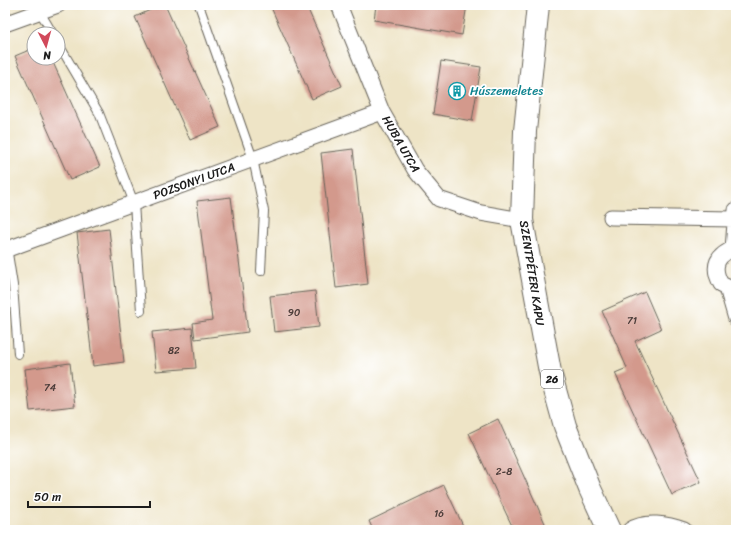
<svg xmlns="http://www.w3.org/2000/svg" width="741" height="535" viewBox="0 0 741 535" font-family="Sriracha,sans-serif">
  <rect width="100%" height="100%" fill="#fff"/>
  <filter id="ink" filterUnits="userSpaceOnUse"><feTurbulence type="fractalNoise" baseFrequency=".025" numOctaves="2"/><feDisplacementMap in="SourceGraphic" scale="8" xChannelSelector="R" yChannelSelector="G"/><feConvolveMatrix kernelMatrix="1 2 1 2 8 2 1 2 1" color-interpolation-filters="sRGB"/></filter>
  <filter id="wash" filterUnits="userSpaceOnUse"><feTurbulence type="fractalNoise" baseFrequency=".012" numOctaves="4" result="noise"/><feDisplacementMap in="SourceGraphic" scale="16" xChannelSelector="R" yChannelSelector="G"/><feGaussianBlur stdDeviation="0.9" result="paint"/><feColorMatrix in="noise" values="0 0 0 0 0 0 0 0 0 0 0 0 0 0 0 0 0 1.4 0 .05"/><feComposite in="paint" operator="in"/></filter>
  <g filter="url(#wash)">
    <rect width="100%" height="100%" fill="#eee4c6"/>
    <g id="blocks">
      <path fill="#d3998c" d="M161 5H165L220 127 190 140 135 17Z
        M270 5H306L342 86 312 99Z
        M376 5H467L462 35 374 20Z
        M34 48V58H51L100 167 70 180 15 56Z
        M441 61 481 67 472 121 433 114Z
        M353 149 368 284 336 288 321 153Z
        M231 197 248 332 195 339 193 323 212 320 197 201Z
        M109 229 124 362 93 366 77 233Z
        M315 291 319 327 274 332 270 296Z
        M645 292 661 329 635 341 701 482 672 495 615 373 627 368 602 311Z
        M192 328 196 368 156 371 152 332Z
        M70 363 75 406 30 411 25 369Z
        M498 419 548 530H514L504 509 469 433Z
        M444 485 465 530H373L369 521Z"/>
    </g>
  </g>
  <g filter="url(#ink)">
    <use href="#blocks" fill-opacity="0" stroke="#666258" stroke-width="1"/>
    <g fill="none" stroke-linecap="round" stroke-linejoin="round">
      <g stroke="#666258" stroke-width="10">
        <path id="service" d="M199 5 253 159 264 211 261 271
          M40 12 53 34
          M58 43 99 113 134 203 141 311
          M7 247 13 285 18 354"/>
      </g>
      <g stroke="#666258" stroke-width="17">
        <path id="minor" d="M339 5 382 112 415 170 439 199 481 213 522 220
          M5 24 58 5
          M611 217 734 219
          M736 248C717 254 711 266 721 284L736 291
          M733 249 736 210
          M5 250 382 112
          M727 288 736 319
          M630 530C645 520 668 524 684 530"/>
      </g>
      <g stroke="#666258" stroke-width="24">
        <path id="primary" d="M538 5 525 131 522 220 550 372 565 426 590 489 609 530"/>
      </g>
      <use href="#service" stroke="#fff" stroke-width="8"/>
      <use href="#minor" stroke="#fff" stroke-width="15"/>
      <use href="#primary" stroke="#fff" stroke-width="22"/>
    </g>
  </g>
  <defs>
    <g id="building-ring" transform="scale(0.9)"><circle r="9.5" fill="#fff" stroke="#0f9aa8" stroke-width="1.5"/><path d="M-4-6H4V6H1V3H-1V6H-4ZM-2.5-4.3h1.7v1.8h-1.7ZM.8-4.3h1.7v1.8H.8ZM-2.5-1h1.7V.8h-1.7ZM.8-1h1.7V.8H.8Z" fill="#0f9aa8"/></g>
  </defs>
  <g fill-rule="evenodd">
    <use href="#building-ring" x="457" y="91"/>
  </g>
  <g text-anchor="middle" stroke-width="3.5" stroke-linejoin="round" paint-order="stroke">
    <g font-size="10" fill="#4a3b38">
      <text x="294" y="316">90</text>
      <text x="632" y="324">71</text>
      <text x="174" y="354">82</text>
      <text x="50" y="391">74</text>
      <text x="504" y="475">2-8</text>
      <text x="439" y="517">16</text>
    </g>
    <rect fill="#fff" stroke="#606060" stroke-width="1" x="541" y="370" width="22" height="18" rx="3"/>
    <g font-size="11" font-weight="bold" fill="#1c1c1c">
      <text x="552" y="383">26</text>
    </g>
    <g font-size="12" fill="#0d838f" stroke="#fff" text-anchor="start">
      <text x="470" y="95">Húszemeletes</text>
    </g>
    <g font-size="12" fill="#1c1c1c" stroke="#fff">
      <text transform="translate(401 144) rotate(60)" y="4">HUBA UTCA</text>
      <text transform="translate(194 181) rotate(-20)" y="4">POZSONYI UTCA</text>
      <text transform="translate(532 273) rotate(81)" y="4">SZENTPÉTERI KAPU</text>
    </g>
  </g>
  <rect width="741" height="535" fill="none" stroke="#fff" stroke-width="20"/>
  <g transform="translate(46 46) rotate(174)"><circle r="19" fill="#ffffff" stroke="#a4a4a4"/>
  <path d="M0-3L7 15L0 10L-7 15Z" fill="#d1495b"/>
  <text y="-6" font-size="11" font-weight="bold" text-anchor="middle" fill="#1c1c1c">N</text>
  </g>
  <path d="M28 501v6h122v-6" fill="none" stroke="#1c1c1c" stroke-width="2"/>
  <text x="34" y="501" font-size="12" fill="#1c1c1c" stroke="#ffffff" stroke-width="3" paint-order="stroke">50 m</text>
</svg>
